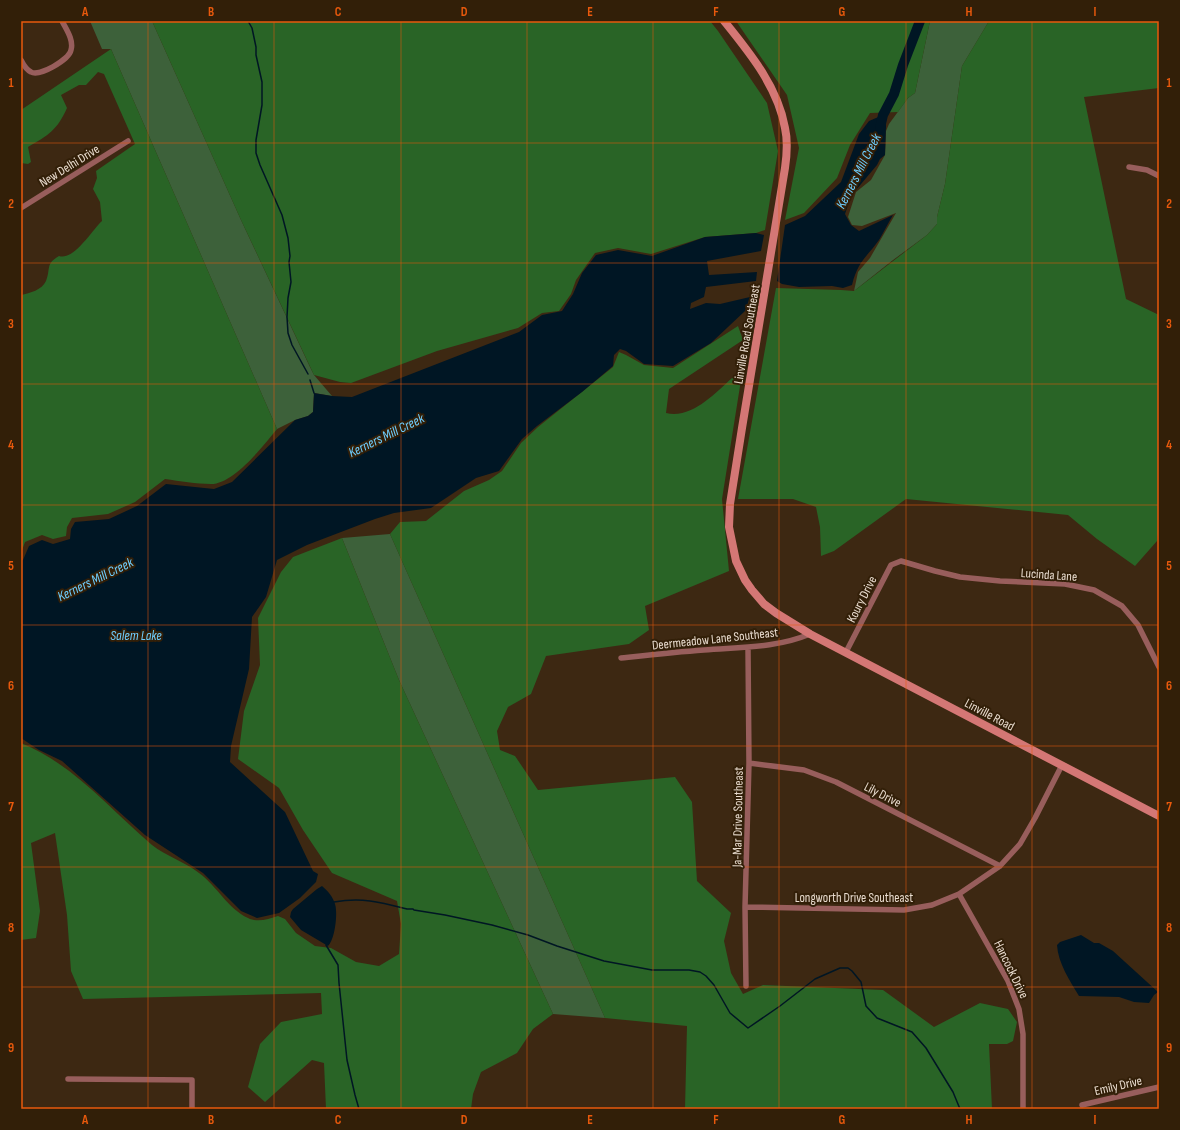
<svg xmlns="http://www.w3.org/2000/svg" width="1180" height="1130" viewBox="0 0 1180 1130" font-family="'Sofia Sans Condensed',sans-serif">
  <rect width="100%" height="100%" fill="#3d2812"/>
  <path fill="#3d613a" d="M90 21H152L241 220 310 367 314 375 332 396 314 393 313 412 308 416 295 420 277 429 111 49H102Z
    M930 21H989L962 66 945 184 937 217V224L927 235 893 260 854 291 858 272 870 258 896 213 862 226 852 225 848 217 856 192 871 180 885 155 886 131 889 124 908 98 915 93Z
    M390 534 605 1018 553 1014 399 680 342 538Z"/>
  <path fill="#296426" d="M152 21H710L718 31 767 103 778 151 765 230 756 233 705 237 651 254 618 248 595 253 576 280 571 294 559 311 542 313 518 328 437 351 351 383 340 382 314 375 241 220Z
    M736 21H930L915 93 908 98 898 112 870 113 850 145 837 178 804 213 785 220 799 148 787 95Z
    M989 21H1159V88L1084 97 1126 299 1159 315V527L1157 541 1135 566 1097 539 1068 515 906 499 834 551 821 556 820 527 816 507 793 499H738L776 288 841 290 854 291 927 235 937 224V217L945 184 962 66Z
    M111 49 277 429C264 445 234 484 211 484 196 484 180 481 165 479L135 502 108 514 72 518 67 527 66 536 53 539 42 535 25 542 21 553V295C30 293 42 290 46 281 51 269 45 264 59 256 74 261 92 230 102 221L100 202 93 189 97 178 96 171 135 144 104 74 98 72 86 85H79L61 95 67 108C57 130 49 135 28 147L31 162 28 164 21 163V145L23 142 21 135V110Z
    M738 326 743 340 669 389 666 413C692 419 714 394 732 378L741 380 722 499 729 571 645 606 649 630 629 644 546 656 531 694 508 707 497 731 500 750 515 756 538 790 675 777 692 802 697 881 731 913 724 941 731 973 743 994 763 985 883 990 934 1027 980 1003 1008 1009 1017 1022 1013 1041 1007 1044H989L992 1109H685L687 1026 605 1018 390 534 400 522 426 521 464 491 489 480 502 471 521 443 538 427 613 367 619 352 626 355 644 365 673 368Z
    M342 538 399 680 553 1014 533 1029 517 1053 481 1072 473 1094 471 1109H326L324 1063 312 1060 265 1102 248 1087 260 1044 281 1022 322 1014 321 993 83 999 71 971 67 915 55 833 31 843 40 911 36 938 21 940V743C73 764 110 809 152 845 166 856 185 862 199 873 217 886 228 909 248 918 258 923 268 919 278 916L285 919 296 933 315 946 331 948 356 962 379 966 399 954 401 924 397 901 332 873 303 830 279 788 238 759 244 711 260 665 258 618 281 572 293 557Z"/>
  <path fill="#001624" d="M883 115 886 126 885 155 880 159 877 165 851 196 845 214 851 225 859 231 893 215C888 223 884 232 879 240 866 258 858 261 852 285L843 288 832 286 799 287 782 284 777 281 785 225 805 216 841 182 859 134 869 121Z
    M756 233 764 235 761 251 707 261 709 275 757 272 756 281 706 287 704 297 691 303 690 309 706 303 720 304 750 297 745 311 711 343 673 366 644 364 626 351 620 349 614 355 613 366 582 392 537 426 522 439 499 471 476 478 431 508 394 513 375 519 307 545 277 560 266 597 252 617 249 669 231 746 230 762 285 812 313 871 318 874 316 882 300 898 279 913 257 918 241 911 203 873 145 835 62 761 39 750 21 738V561L23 560 29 546 42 540 53 544 70 539 71 529 75 522 109 519 137 506 166 484 214 489 232 482 295 420 308 416 313 412 314 393 332 396 352 397 519 332 542 315 562 311 573 294 582 273 596 255 618 250 652 256 705 237Z
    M322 886C328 891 333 897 335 904 338 913 335 939 328 946L301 930 290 917 291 912 293 909 317 889Z
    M1081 935 1094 943H1099L1113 951 1158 992 1154 995 1149 1003 1134 1002 1119 997 1079 996C1070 981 1058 963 1057 945L1060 942Z"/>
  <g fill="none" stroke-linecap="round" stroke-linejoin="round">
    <path stroke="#001624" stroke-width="1.5" d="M248 21 252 28 256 47V55L262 82V105L256 140V153L260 165 282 215 288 238 290 256 289 262 291 282 288 298 287 317 288 333 292 345 308 374
      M310 380 314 393
      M334 902C362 897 380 902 407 909H413L414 910 445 915 492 925 528 935 557 946 604 961 652 970H689L700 972 706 976 714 985 730 1013 748 1028 780 1006 815 979 840 968H848L852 971 861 982 866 1006 877 1018 912 1032 926 1048 953 1092 960 1109
      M326 945 338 965 339 983 347 1060 355 1095 359 1109"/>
    <path stroke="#001624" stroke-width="10" d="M880 128 883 115 894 94 903 65 920 21"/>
    <path stroke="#985e5c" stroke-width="5.5" d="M21 60C23 64 27 70 31 72 39 77 69 60 71 50 74 40 66 29 62 21
      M1129 167 1147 170 1159 176
      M21 208 128 141
      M846 652 891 565 901 561 935 571 960 577 1000 581 1065 584 1094 590 1122 606 1138 625 1159 667
      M621 658C649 655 676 652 704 650 740 647 777 648 810 634
      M749 763 804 770 836 782 1000 866
      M959 894 1008 981 1019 1009 1023 1034V1109
      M745 907 904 910 932 905 959 894 1000 866 1020 844 1035 818 1062 765
      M746 986 745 907 749 763 748 648
      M68 1079 192 1080V1109
      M1082 1105 1159 1087"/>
    <path stroke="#d47775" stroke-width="8" d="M724 21C749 52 778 87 785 128 788 141 787 154 785 168L742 428 730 504 729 527 736 561 745 580 752 590 764 604 776 613 810 634 1159 816"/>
  </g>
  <path fill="none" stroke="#e8590c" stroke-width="1" stroke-opacity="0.55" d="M148 21V1109M274 21V1109M401 21V1109M527 21V1109M653 21V1109M779 21V1109M906 21V1109M1032 21V1109M21 143H1159M21 263H1159M21 384H1159M21 505H1159M21 625H1159M21 746H1159M21 867H1159M21 987H1159"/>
  <g text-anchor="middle" stroke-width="4" stroke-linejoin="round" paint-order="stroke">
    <g font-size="13" fill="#eaddd0" stroke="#321f08">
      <text transform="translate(69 165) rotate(-32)" y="5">New Delhi Drive</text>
      <text transform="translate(746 334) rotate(-80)" y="5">Linville Road Southeast</text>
      <text transform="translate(1049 574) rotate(4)" y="5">Lucinda Lane</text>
      <text transform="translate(861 599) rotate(-63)" y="5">Koury Drive</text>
      <text transform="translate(715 638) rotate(-6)" y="5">Deermeadow Lane Southeast</text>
      <text transform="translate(990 714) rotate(28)" y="5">Linville Road</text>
      <text transform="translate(883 794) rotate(27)" y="5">Lily Drive</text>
      <text transform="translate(737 817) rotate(-89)" y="5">Ja-Mar Drive Southeast</text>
      <text x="854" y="902">Longworth Drive Southeast</text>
      <text transform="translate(1012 969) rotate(64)" y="5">Hancock Drive</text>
      <text transform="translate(1118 1085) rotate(-13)" y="5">Emily Drive</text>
    </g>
    <g font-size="14" font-style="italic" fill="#6eceff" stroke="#321f08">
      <text transform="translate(858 171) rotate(-63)" y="5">Kerners Mill Creek</text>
      <text transform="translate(386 435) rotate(-26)" y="5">Kerners Mill Creek</text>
      <text transform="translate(95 579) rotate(-26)" y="5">Kerners Mill Creek</text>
      <text x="136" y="640">Salem Lake</text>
    </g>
  </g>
  <rect width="1180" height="1130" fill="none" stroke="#321f08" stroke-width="44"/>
  <rect x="22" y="22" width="1136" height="1086" fill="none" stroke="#e8590c" stroke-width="1.5"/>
  <g font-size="13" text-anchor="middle" font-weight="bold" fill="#e8590c">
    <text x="85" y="16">A</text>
    <text x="211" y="16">B</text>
    <text x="338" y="16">C</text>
    <text x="464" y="16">D</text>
    <text x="590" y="16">E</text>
    <text x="716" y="16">F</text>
    <text x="842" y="16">G</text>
    <text x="969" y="16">H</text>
    <text x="1095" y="16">I</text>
    <text x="11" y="87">1</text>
    <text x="1169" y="87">1</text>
    <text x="11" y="208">2</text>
    <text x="1169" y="208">2</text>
    <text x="11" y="328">3</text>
    <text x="1169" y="328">3</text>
    <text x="11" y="449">4</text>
    <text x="1169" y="449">4</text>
    <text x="11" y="570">5</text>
    <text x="1169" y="570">5</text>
    <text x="11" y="690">6</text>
    <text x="1169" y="690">6</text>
    <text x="11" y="811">7</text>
    <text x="1169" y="811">7</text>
    <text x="11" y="932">8</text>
    <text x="1169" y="932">8</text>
    <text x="11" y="1052">9</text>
    <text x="1169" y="1052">9</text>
    <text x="85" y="1124">A</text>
    <text x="211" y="1124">B</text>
    <text x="338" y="1124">C</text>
    <text x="464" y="1124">D</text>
    <text x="590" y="1124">E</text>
    <text x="716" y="1124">F</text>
    <text x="842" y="1124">G</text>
    <text x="969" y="1124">H</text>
    <text x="1095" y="1124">I</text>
  </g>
</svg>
